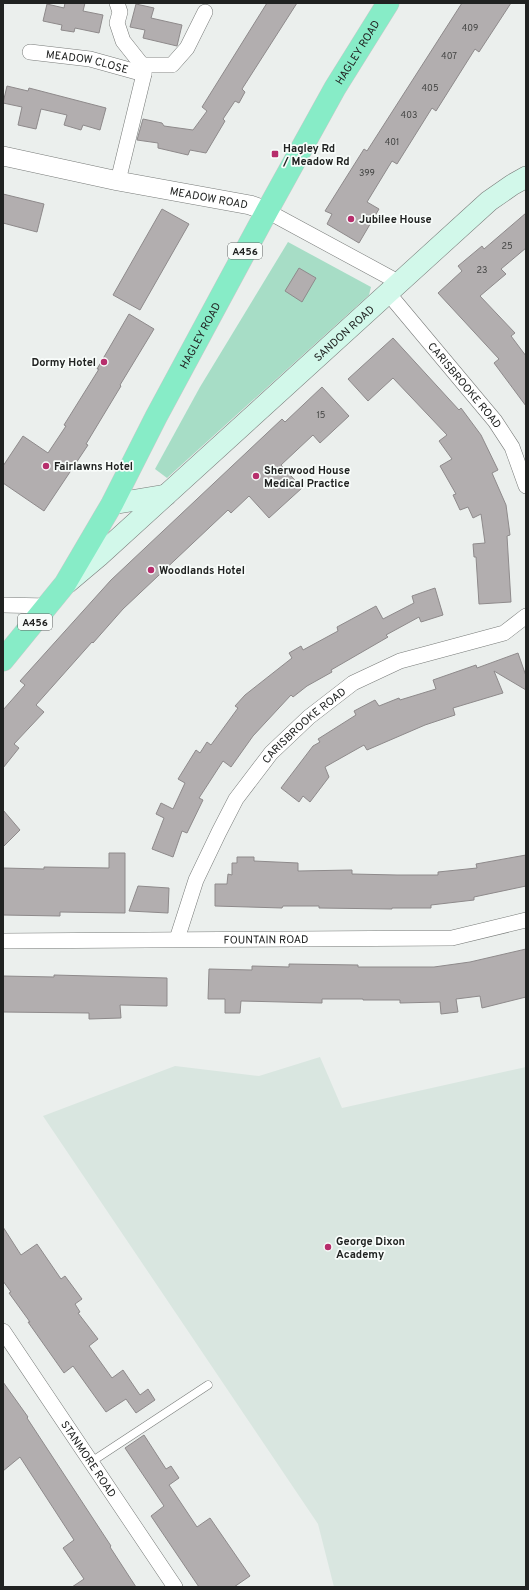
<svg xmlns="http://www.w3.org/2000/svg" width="529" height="1590" viewBox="0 0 529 1590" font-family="Overpass,sans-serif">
  <rect width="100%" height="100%" fill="#ebefed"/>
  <path fill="#d9e6e0" d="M320 1057 342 1108 526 1067V1587H334L318 1524 43 1116 175 1066 259 1076Z"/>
  <path fill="#a7ddc6" d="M288 242 371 287 369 295 167 478 155 469 200 387Z"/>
  <path fill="#b2aeaf" stroke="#8e8a8b" d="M65 3H85L83 11 103 15 99 33 75 28 74 32 61 30 62 25 43 21 47 4 64 8Z
    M267 3H297L242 89 245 92 239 103 235 101 223 119 225 121 206 153 190 150 188 155 158 148V143L137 140 143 119 162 123 164 126 193 130 207 111 202 107Z
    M462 3H511L479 52 475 49 436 111 432 108 397 164 392 161 367 202 379 209 359 243 327 224 332 214 325 211 364 149 367 151Z
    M136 4 154 8 151 18 182 25 177 46 143 38 145 30 130 27Z
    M7 86 28 91 29 88 106 108 100 130 83 125 81 130 64 125 67 115 41 109 36 129 18 125 22 107 3 103Z
    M3 194 44 204 37 232 3 223Z
    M162 209 189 224 140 310 113 295Z
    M526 213V248L501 269 506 274 480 296 515 333 511 336 526 356V406L494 363 499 359 438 293 462 271 458 266 482 246 484 249Z
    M299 268 316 278 302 302 285 291Z
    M129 314 154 329 120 385 121 386 86 444 88 445 44 511 3 483V466L23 436 48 453 66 426 64 425 99 369H97Z
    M393 338 459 410 461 408 481 435 498 470 492 473 506 505 510 535 507 536 511 602 479 604 476 557H474L473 544 485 543 481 514 473 518 468 507 460 510 453 495 456 494 440 466 452 459 439 441 447 435 393 378 368 401 348 379Z
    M322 387 349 416 320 443 313 435 281 465 302 488 269 518 249 496 231 513 228 510 123 609 93 643 92 642 36 705 44 712 14 744 19 748 3 768V710L25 685 20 681 111 580 282 419 285 422Z
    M435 588 443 615 421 622 419 617 386 635 388 637 331 670 332 672 307 686 293 697 291 695 253 736 231 767 223 761 199 798 203 800 187 833 182 831 173 857 152 849 164 818 156 814 161 803 173 809 185 783 178 779 196 750 200 753 207 742 211 745 238 708 235 706 245 695 292 658 289 653 301 646 303 650 338 631 337 627 376 606 383 619 414 603 412 596Z
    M518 653 526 676V690L494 671 503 693 453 708 455 715 425 725 367 750 364 745 325 767 329 777 310 802 303 796 299 802 281 788 313 746 320 742 318 739 356 715 354 711 375 700 379 706 399 698 400 700 436 689 433 680 476 665 477 668Z
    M3 810 20 830 3 847Z
    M109 853H125V913L60 912V916L3 915V868L44 869V867L109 868Z
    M526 855V886L474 897V900L431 905V908H392V909L319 908V906H283L282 908 215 906V884H227L228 874 232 875V863H237V857H254V861L298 863V871L352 870V874L397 875H438V872L477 868 476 864Z
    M138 886 169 888 168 913 129 911Z
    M526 949V997L482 1008 480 996 456 999 458 1012 441 1014 440 1002 400 1003V1000H363V999H322V1003L241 1001 240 1013H225V999H208L209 969 252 970V966L289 967V964L358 965V967H434L470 962Z
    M54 975 167 978V1006L120 1005 121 1018 89 1019V1013L3 1012V976L54 977Z
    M3 1227 21 1255 37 1244 61 1279 65 1276 82 1299 75 1304 80 1312 78 1313 98 1339 89 1346 112 1378 123 1370 140 1395 148 1389 155 1400 136 1413 126 1399 106 1412 73 1366 64 1373 28 1322H30L9 1293 11 1292 3 1281Z
    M3 1382 28 1417 27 1418 111 1546 110 1547 136 1587H72L84 1579 63 1548 74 1540 20 1457 3 1471Z
    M144 1435 166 1469 171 1466 179 1478 169 1485 197 1527 210 1518 250 1576 234 1587H199L151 1516 164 1506 125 1448Z"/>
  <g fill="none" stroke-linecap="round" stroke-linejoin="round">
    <g stroke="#787b79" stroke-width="9">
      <path id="service" d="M91 1462 208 1385"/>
    </g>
    <g stroke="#787b79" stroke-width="16">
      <g id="minor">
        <path d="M117 3 120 12 117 23 123 41 142 65 144 74 118 181"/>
        <path id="s1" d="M30 52 90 59 144 74"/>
        <path d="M142 65H172L187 48 205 12"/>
        <path d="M267 211 400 283"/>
        <path id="s2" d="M388 293 495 421 512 447 526 486"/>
        <path d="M3 605 48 606"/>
        <path id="s3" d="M177 939 196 880 219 832 236 799 271 753 309 717 353 683 400 661 504 633 526 616"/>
        <path id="s4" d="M3 941 452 938 526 920"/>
        <path id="s5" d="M3 1331 175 1587"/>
      </g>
    </g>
    <g stroke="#787b79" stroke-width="20">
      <g id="tertiary">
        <path id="s6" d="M3 156 118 181 250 205 267 211"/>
      </g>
    </g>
    <g stroke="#787b79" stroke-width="22">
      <g id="secondary">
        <path d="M112 504 166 495"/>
        <path id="s7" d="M67 583 99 556 489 201 512 185 526 177"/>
      </g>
    </g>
    <g stroke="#c9caca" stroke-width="23">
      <g id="trunk">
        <path id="s8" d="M3 660 65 584 112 504 156 417 267 211 335 88 388 3"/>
      </g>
    </g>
    <use href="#service" stroke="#fff" stroke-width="8"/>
    <use href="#minor" stroke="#fff" stroke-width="15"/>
    <use href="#tertiary" stroke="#fff" stroke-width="19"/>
    <use href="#secondary" stroke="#d2f8ea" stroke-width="21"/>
    <use href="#trunk" stroke="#87ecc7" stroke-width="22"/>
  </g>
  <g fill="#b72e6c" stroke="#f8fcfa" stroke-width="1.5">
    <rect x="271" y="150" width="8" height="8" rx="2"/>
    <circle cx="351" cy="219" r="4"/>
    <circle cx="104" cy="362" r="4"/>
    <circle cx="46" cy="466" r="4"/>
    <circle cx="256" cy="476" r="4"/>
    <circle cx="151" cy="570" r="4"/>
    <circle cx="328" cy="1247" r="4"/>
  </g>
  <g text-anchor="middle" stroke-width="3.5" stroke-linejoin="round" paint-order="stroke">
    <g font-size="9" fill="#444544">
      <text x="470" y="31">409</text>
      <text x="449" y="59">407</text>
      <text x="430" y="91">405</text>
      <text x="409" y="118">403</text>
      <text x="392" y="145">401</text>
      <text x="367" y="176">399</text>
      <text x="507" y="249">25</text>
      <text x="482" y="273">23</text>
      <text x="321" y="418">15</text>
    </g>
    <g fill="#f8fcfa" stroke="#616362" stroke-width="1">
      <rect x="228" y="243" width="34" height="16" rx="3"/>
      <rect x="18" y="614" width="34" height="16" rx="3"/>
    </g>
    <g font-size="10" font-weight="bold" fill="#202221">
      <text x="245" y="255">A456</text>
      <text x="35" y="626">A456</text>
    </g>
    <g font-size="11" fill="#202221" stroke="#f8fcfa">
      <text dy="4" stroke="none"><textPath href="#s8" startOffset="705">HAGLEY ROAD</textPath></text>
      <text dy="4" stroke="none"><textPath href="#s1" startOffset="58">MEADOW CLOSE</textPath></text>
      <text dy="4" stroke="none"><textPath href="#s6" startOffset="210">MEADOW ROAD</textPath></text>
      <text dy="4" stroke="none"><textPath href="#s7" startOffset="373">SANDON ROAD</textPath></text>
      <text dy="4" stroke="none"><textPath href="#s8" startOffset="381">HAGLEY ROAD</textPath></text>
      <text dy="4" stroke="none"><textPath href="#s2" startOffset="120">CARISBROOKE ROAD</textPath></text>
      <text dy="4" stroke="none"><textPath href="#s3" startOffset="253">CARISBROOKE ROAD</textPath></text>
      <text dy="4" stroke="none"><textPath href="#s4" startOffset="263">FOUNTAIN ROAD</textPath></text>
      <text dy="4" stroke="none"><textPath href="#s5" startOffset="154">STANMORE ROAD</textPath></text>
    </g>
    <g font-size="11" font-weight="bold" fill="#202221" stroke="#f8fcfa" text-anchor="start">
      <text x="283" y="152">Hagley Rd<tspan x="283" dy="13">/ Meadow Rd</tspan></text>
      <text x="359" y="223">Jubilee House</text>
      <text x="96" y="366" text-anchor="end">Dormy Hotel</text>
      <text x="54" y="470">Fairlawns Hotel</text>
      <text x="264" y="474">Sherwood House<tspan x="264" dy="13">Medical Practice</tspan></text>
      <text x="159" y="574">Woodlands Hotel</text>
      <text x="336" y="1245">George Dixon<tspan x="336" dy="13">Academy</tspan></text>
    </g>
  </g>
  <rect width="529" height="1590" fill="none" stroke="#202221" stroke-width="8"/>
</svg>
